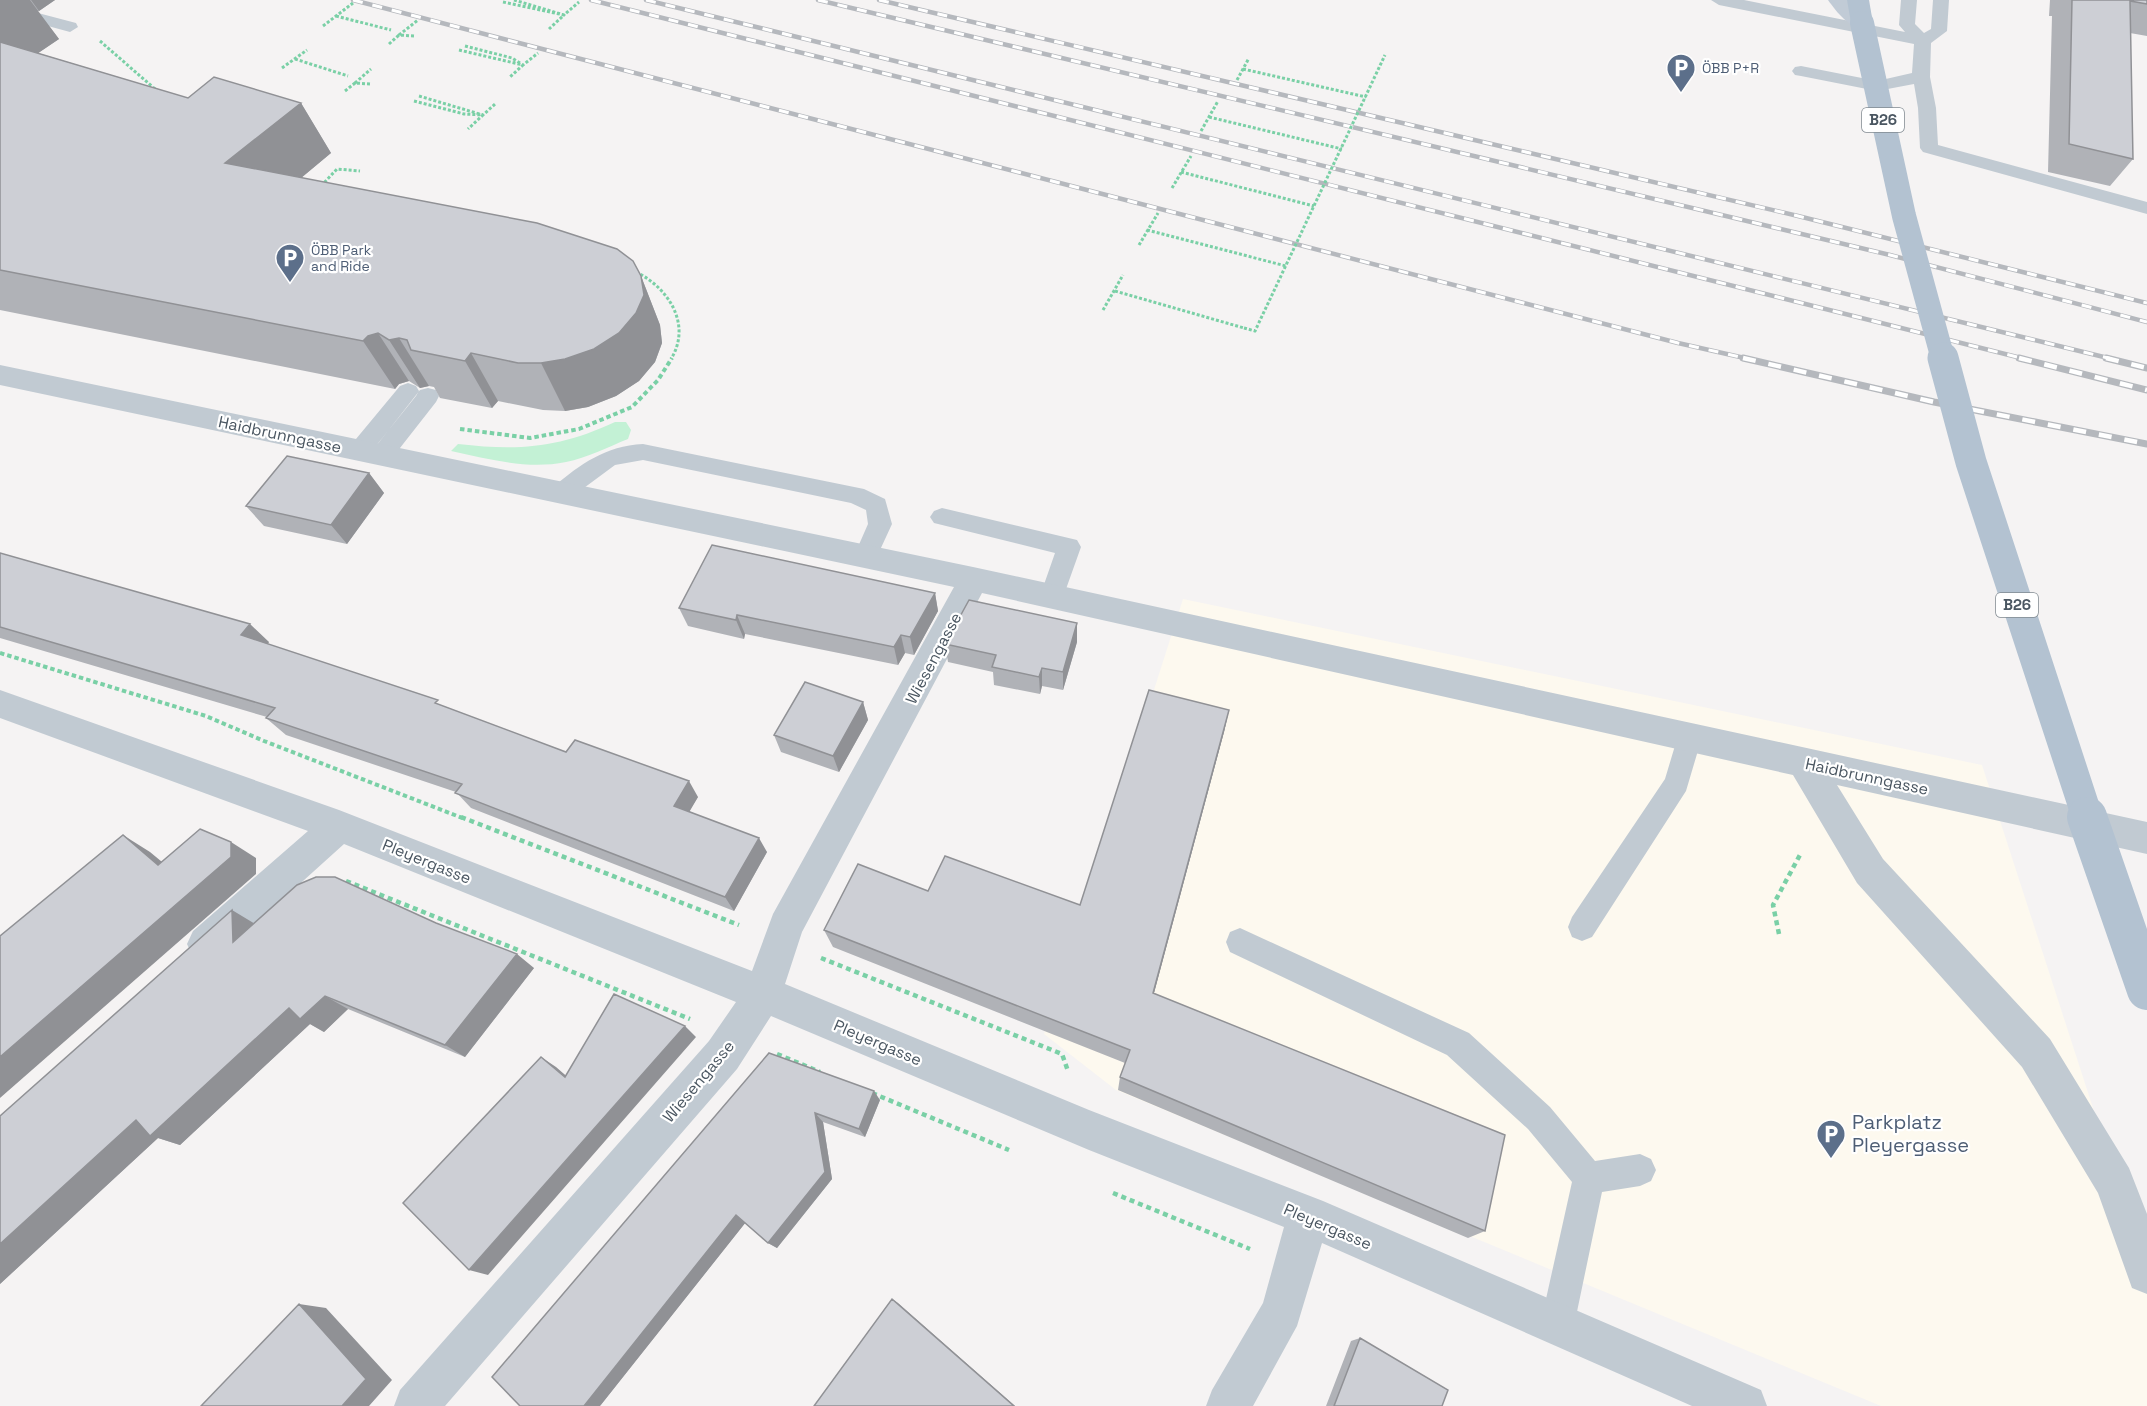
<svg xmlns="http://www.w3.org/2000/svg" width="2147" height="1406" viewBox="0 0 2147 1406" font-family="'Space Grotesk',sans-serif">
  <rect width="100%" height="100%" fill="#f5f3f3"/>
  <path fill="#fdf9ef" d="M1183 599 1982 765 2147 1275V1406H1881L1116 1090 1044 1034Z"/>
  <path fill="#c3f1d5" d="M615 422H626L631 430 628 439C608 447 587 458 566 462 527 470 489 459 451 451L458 444C519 451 559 448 615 422Z"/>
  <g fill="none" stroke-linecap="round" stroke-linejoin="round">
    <path stroke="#7ad0a6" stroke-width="3" stroke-dasharray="3 2" stroke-linecap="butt" d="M514 0 564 15 579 2
      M503 2 564 15 549 29
      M336 16 391 30
      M323 26 353 3
      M414 36 399 35 418 20
      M100 41 155 89
      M389 44 399 35
      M465 46 512 58 523 65 538 53
      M459 50 523 65 510 77
      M295 59 348 76
      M282 68 307 50
      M1243 69 1366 97
      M1237 80 1249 58
      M370 84 355 83 371 69
      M345 91 355 83
      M419 96 483 115 495 104
      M414 101 464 114 483 115 468 129
      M1209 117 1342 149
      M1201 131 1218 101
      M1181 172 1314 206
      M321 186 337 169 360 171
      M1172 188 1191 156
      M1147 230 1286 266
      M1139 245 1158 213
      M636 272C669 288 692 325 671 359
      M1115 291 1244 328
      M1103 310 1123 275"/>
    <path stroke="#7ad0a6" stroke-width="4" stroke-dasharray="4.5 3" stroke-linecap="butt" d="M460 429 530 438 579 429 632 407 658 380 672 358
      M0 653 206 716 264 741 465 819"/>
    <path stroke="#7ad0a6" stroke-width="4.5" stroke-dasharray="5 4" stroke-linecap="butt" d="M461 817 739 925
      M346 881 690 1019
      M1779 934 1773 905 1801 853
      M821 958 1062 1054 1068 1071
      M777 1054 820 1072
      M872 1093 1009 1150
      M1113 1193 1250 1249"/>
    <path fill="#c1cad2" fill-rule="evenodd" d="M1711 0H1744L1905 32 1899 25 1901 0H1917L1915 24 1924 33 1931 29 1933 0H1949L1947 31 1931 43 1930 77 1936 108 1938 145 2147 202V214L1923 152 1920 148 1918 108 1914 84 1877 91 1801 76 1795 75 1792 71 1795 67 1801 66 1877 81 1912 73 1914 44 1719 5Z
      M0 3 76 23 78 27 70 32 0 13Z
      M408 383 416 386 419 391 416 396 367 457 359 459 351 457 348 451 351 445 400 386Z
      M428 388 436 390 439 396 436 402 389 462 381 464 373 462 370 456 373 450 420 390Z
      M643 444 864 489 885 499 892 524 874 563 866 565 858 563 854 556 868 524 866 510 851 503 643 460 615 465 569 499 561 502 553 499 550 493 553 487C581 464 605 446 643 444Z
      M942 508 1077 540 1081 547 1061 603 1052 606 1043 603 1040 596 1055 553 934 523 930 517 934 511Z
      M1689 726 1698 729 1702 737 1686 791 1592 937 1582 941 1572 937 1568 927 1572 917 1665 779 1680 729Z
      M1240 928 1469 1033 1550 1107 1595 1161 1640 1154 1651 1159 1656 1170 1651 1181 1640 1186 1602 1192 1574 1326 1569 1338 1557 1343 1545 1338 1540 1326 1572 1182 1528 1129 1447 1055 1230 952 1226 942 1230 932Z"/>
    <path fill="#c1cad2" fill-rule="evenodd" d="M0 365 973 567 2147 822V854L1837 785 1883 859 2050 1039 2129 1168 2147 1214V1294L2132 1288 2098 1193 2022 1067 1857 883 1793 775 982 593 802 932 785 984 1089 1110 1323 1201 1761 1390 1767 1406H1692L1322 1243 1297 1326 1253 1406H1206L1212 1390 1263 1303 1284 1227 1089 1150 771 1016 737 1069 445 1406H394L400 1390 709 1041 736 1002 344 844 219 957 206 962 193 957 187 944 193 931 308 831 0 718V690L339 810 752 971 773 914 954 587 0 385Z"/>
    <path fill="#c1cbd6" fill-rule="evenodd" d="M1828 0H1851L1873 23 1870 28C1852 32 1838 14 1828 0Z"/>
    <path fill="#b3c2d1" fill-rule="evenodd" d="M1847 0H1869L1873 23 1870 28 1862 30 1854 28 1851 23Z"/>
    <g stroke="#b5b8bd" stroke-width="4.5">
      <path id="rail-far1" d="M353 0 1678 343 1749 359
        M591 0 2025 359
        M646 0 2112 359
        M818 0 1890 255 2147 322
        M879 0 1798 216 2147 303"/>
    </g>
    <g stroke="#b5b8bd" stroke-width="7">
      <path id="rail" d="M1743 358 1934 402 2147 444
        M2019 358 2147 390
        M2106 358 2147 368"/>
    </g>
    <use href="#rail-far1" stroke="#fff" stroke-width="3" stroke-dasharray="10" stroke-linecap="butt"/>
    <use href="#rail" stroke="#fff" stroke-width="4.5" stroke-dasharray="13" stroke-linecap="butt"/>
    <path stroke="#7ad0a6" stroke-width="3" stroke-dasharray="3 2" stroke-linecap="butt" d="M1244 328 1255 331 1385 55"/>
    <path stroke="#b3c2d1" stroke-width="24" d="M1862 23 1904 216 1943 359"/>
    <path stroke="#b3c2d1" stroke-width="31" d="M1943 358 1971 462 2088 819"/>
    <path stroke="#b3c2d1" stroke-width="40" d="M2087 817 2147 990"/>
  </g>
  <path fill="#b0b2b7" d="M0 0H55L39 11H37L59 39 38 53 188 98 301 103 331 153 301 178 641 276 660 325 662 343 655 362 639 381 616 396 588 407 565 411 543 410 498 401 492 408 440 398 434 387 429 386 420 388 409 381 399 384 395 389 0 310Z
    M2050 0H2147V36L2130 33 2133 159 2110 186 2048 172 2052 16H2049Z
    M369 473 384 493 347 544 264 526 246 506Z
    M0 553 269 642 268 644 443 706 566 752 698 797 689 811 767 852 734 911 471 808 456 792 286 735 266 718 267 717 0 638Z
    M935 593 938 611 914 655 905 653 898 665 745 634 744 639 688 626 679 608Z
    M1077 642 1063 690 1042 686 1040 694 994 685 993 672 948 662 945 644Z
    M863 702 868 720 839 772 781 752 774 735Z
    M1229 710 1224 732 1154 993 1485 1231 1468 1238 1118 1090 1120 1077 1125 1063 833 947 824 930 928 891 1080 905Z
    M254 923 534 968 465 1057 348 1009 324 1032 310 1024 180 1145 158 1138 0 1284V1116Z
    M769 1053 880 1100 865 1137 823 1122 832 1179 777 1248 768 1243 745 1223 600 1406Z
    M1360 1338 1442 1406H1326L1351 1341Z"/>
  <path fill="#909195" d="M0 0H30L59 39 0 79Z
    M31 0H55L39 11Z
    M301 103 331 153 259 213 225 163Z
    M641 276 660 325 662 343 655 362 639 381 616 396 588 407 565 411 541 363Z
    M378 333 409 381 399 384 395 389 363 341 368 336Z
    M399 338 429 386 420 388 389 340Z
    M471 353 498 401 492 408 465 361Z
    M369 473 384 493 347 544 331 525Z
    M935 593 938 611 914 655 910 637Z
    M737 615 745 634 744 639 736 620Z
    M1077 623V642L1063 690V672Z
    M250 624 269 642 260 653 241 635Z
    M901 635 905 653 898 665 894 647Z
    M1042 668V686L1040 694 1039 677Z
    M863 702 868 720 839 772 833 756Z
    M1229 710 1224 732 1150 1008 1153 993Z
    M689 781 698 797 684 821 674 806Z
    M123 835 150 852 185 881 158 865Z
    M759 838 767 852 734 911 725 897Z
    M231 842 256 858V874L0 1098V1057Z
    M232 910 257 925 233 942Z
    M517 954 534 968 465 1057 445 1045Z
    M325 996 348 1009 324 1032 310 1024 180 1145 158 1138 0 1284V1244L136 1120 289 1008Z
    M685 1026 696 1037 488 1275 469 1270Z
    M541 1057 556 1067 579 1087 565 1077Z
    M874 1091 880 1100 865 1137 859 1129Z
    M815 1113 823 1122 832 1179 777 1248 768 1243Z
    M736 1215 746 1222 600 1406H584Z
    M892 1299 898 1303 1015 1406H1014Z
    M299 1304 326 1308 392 1380 369 1406H342Z"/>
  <path fill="#cdcfd5" stroke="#909195" stroke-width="1.5" d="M2072 0H2147V4L2130 1 2133 159 2069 144Z
    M0 42 188 98 214 77 301 103 225 163 537 223 617 249 633 261 641 276 644 295 636 313 619 333 594 349 565 359 541 363H518L471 353 465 361 411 350 407 340 399 338 389 340 378 333 368 336 363 341 0 270Z
    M287 456 369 473 331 525 246 506Z
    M712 545 935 593 910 637 901 635 894 647 737 615 736 620 679 608Z
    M0 553 250 624 241 635 438 700 435 703 566 752 575 740 689 781 674 806 759 838 725 897 455 793 462 784 266 718 275 708 0 627Z
    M969 600 1077 623 1063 672 1042 668 1039 677 992 667 996 655 945 644Z
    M805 682 863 702 833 756 774 735Z
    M1149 690 1229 710 1153 993 1505 1135 1485 1231 1120 1077 1130 1050 824 930 858 864 928 891 945 856 1080 905Z
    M200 829 231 842V857L0 1057V936L123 835 158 865Z
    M316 877H335L436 923 517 954 445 1045 325 996 300 1019 289 1008 150 1136 136 1120 0 1244V1116L232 910 233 942 297 885Z
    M614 994 685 1026 469 1270 403 1203 541 1057 565 1077Z
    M769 1053 874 1091 859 1129 815 1113 825 1172 768 1243 736 1215 584 1406H520L492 1377Z
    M892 1299 1014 1406H814Z
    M299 1304 366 1379 342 1406H201Z
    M1360 1338 1448 1390 1442 1406H1334Z"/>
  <defs>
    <g id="parking-pin" transform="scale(1.5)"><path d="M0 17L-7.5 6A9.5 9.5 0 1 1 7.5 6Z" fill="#5c6f8a" stroke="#fff"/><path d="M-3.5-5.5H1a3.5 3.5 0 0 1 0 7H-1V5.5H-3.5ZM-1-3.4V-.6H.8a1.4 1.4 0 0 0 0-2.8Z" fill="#fff"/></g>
  </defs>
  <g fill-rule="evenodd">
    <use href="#parking-pin" x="1681" y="68"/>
    <use href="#parking-pin" x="290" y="258"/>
    <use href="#parking-pin" x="1831" y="1134"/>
  </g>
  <g text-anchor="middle" stroke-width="4.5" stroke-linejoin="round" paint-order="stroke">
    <g font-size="14" fill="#4e5e75" stroke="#fff" text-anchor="start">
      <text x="1702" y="73">ÖBB P+R</text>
      <text x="311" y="255">ÖBB Park<tspan x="311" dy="16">and Ride</tspan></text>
    </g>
    <g fill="#fff" stroke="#808990" stroke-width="1.5">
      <rect x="1862" y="108" width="42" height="24" rx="4.5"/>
      <rect x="1996" y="593" width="42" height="24" rx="4.5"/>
    </g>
    <g font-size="15" font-weight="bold" fill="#4a5661">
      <text x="1883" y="125">B26</text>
      <text x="2017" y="610">B26</text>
    </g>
    <g font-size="16" fill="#4a5661" stroke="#fff">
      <text transform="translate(280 434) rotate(12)" y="6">Haidbrunngasse</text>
      <text transform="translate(933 658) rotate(-62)" y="6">Wiesengasse</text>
      <text transform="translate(1867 776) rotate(12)" y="6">Haidbrunngasse</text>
      <text transform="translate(427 861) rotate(22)" y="6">Pleyergasse</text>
      <text transform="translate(878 1042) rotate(23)" y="6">Pleyergasse</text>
      <text transform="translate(698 1081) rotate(-50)" y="6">Wiesengasse</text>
      <text transform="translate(1328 1226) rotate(23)" y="6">Pleyergasse</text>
    </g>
    <g font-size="20" fill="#4e5e75" stroke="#fff" text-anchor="start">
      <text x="1852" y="1129">Parkplatz<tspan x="1852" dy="23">Pleyergasse</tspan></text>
    </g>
  </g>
</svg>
